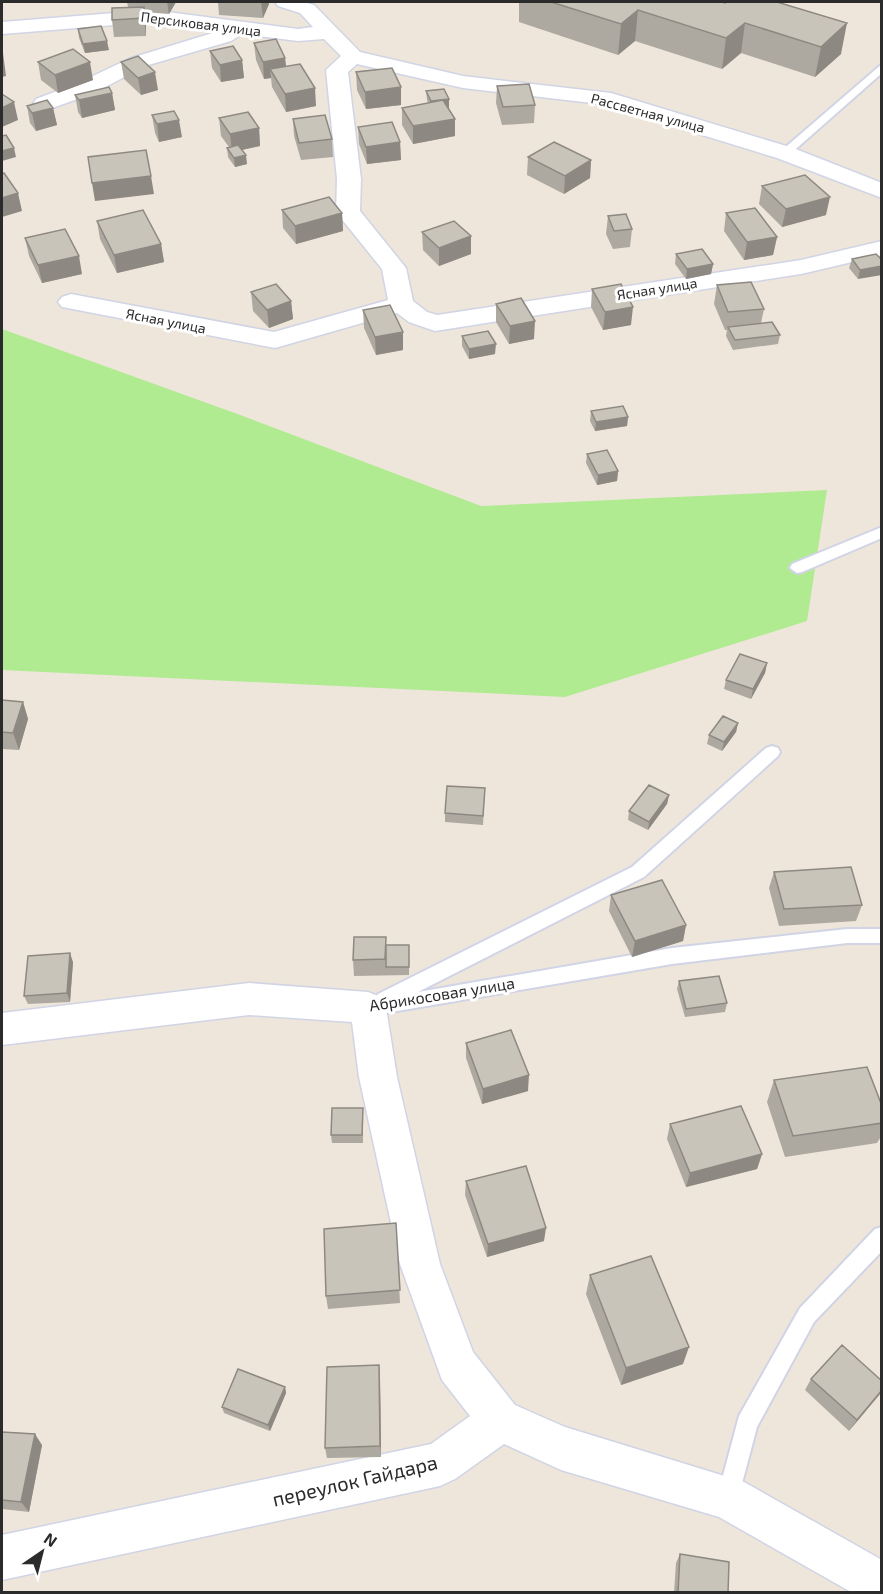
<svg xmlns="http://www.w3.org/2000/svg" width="883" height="1594" viewBox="0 0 883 1594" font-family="'Exo 2',sans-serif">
  <rect width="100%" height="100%" fill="#eee6db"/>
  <path fill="#b0eb91" d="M2 329 243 416 481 506 827 490 807 621 565 697 2 670Z"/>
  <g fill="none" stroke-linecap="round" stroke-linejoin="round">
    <g stroke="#d0d4e5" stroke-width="4">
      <path id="service" d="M882 64V73L789 155H781V151Z
        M882 527V538L802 572 797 573 790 568 792 564Z
        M772 746 778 748 780 752 778 756 644 877 418 992 672 948 847 929H882V943H847L672 964 368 1016 362 1014 359 1008 362 1002 375 999 378 994 632 867 766 748Z
        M882 1227V1251L814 1322 757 1427 736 1506 728 1509 720 1506 717 1498 739 1416 800 1308 875 1229Z"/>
    </g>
    <g stroke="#d0d4e5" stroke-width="3">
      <path id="minor" d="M275 2H304L314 5 360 52 463 76 611 93 793 148 882 183V198L777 158 601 104 463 88 357 64 348 72 361 179 360 211 406 268 413 301 427 312 437 315 801 260 882 241V255L801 274 435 331 409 322 397 313 275 348 62 307 58 302 62 297 71 294 274 332 388 300 382 269 336 212 337 179 326 70 341 56 324 39 298 41 242 34 231 41 145 66 94 93 44 111 36 109 33 104 36 99 78 83 131 58 219 31 152 22 2 34V22L152 10 298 29 313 27 300 13 278 6Z
        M249 983 368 992 381 997 386 1008 397 1077 440 1264 473 1352 515 1405 565 1427 744 1482 882 1560V1592H851L719 1517 561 1470 504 1444 455 1479 440 1486 2 1580V1535L431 1444 470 1416 442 1380 400 1264 359 1077 352 1022 249 1015 2 1045V1013Z"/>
    </g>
    <use href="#service" fill="#fff" fill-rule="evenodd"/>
    <use href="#minor" fill="#fff" fill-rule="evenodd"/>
  </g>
  <path fill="#ada9a0" d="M127 2H176L169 14 144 12 146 24V36L114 37 112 20 128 7Z
    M218 2H269V4L263 18 219 15Z
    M519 2H722L725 3 726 2H777L841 54 815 77 741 53 722 69 635 41 618 55 519 22Z
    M78 29 109 50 85 53 79 38Z
    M254 43 285 58 286 67 316 106 286 112 272 87 271 78 264 79 256 60Z
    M210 51 242 60 244 78 221 82 212 68Z
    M38 62 93 80 58 93 41 80Z
    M121 62 158 90 141 95 124 79Z
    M356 72 401 105 366 109 357 90Z
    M497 86 535 105 534 123 502 125 496 103Z
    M426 91 449 99V108H448L455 119V136L413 144 402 125V108L428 103 427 100Z
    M112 93 115 110 82 118 78 112 75 95Z
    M27 106 53 108 57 125 36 131 30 123Z
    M152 115 182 137 159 142 155 133Z
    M219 118 259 128 260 146 242 150 247 164 235 167 228 157 227 148 229 147 221 136Z
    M293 119 332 139 333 157 301 160 294 136Z
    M358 127 400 142 401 160 367 164 359 144Z
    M528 157 591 160 590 178 564 194 527 175Z
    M762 186 826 215 782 227 759 204Z
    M282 210 342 213 343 231 296 244 283 228Z
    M726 213 777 237 773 255 744 260 724 231Z
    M608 216 632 229 630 247 613 249 606 234Z
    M97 221 161 244 164 262 117 273 100 239Z
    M422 232 471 236V254L439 266 423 250Z
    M25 238 82 274 42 283 29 256Z
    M676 254 713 264 711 274 686 279 675 264Z
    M876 254 858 279 849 268 852 259Z
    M717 285 764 309 761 323 780 335 778 344 733 350 726 336 727 330H725L714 304Z
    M592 289 631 325 603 330 591 307Z
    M251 292 291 301 293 319 269 328 253 311Z
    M496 304 534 339 509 344 496 322Z
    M363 310 403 350 376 355 364 328Z
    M462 336 495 354 469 359 462 346Z
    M591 411 628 417 627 426 595 431 590 421Z
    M587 454 618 471 617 481 597 485 586 463Z
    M767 663 765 673 751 699 724 689 726 680Z
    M2 700 23 702 28 719 19 750 2 749Z
    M738 723 736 732 722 751 707 744 709 735Z
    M485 788 483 825 445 822V813Z
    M669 795 667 804 648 830 628 820 629 811Z
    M774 872 862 905 856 921 779 926 769 888Z
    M611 895 686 925 683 941 632 957 609 911Z
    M386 937V945H409V975L354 976 353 960Z
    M73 962 70 1002 28 1004 24 996Z
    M679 981 727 1003 725 1012 685 1017 677 989Z
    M466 1043 528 1091 482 1104 466 1058Z
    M774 1080 882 1106V1135L877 1143 785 1157 767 1102Z
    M363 1108V1143H332L331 1135Z
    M670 1124 762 1154 757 1169 686 1187 667 1139Z
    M466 1181 544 1241 487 1257 465 1195Z
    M396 1223 400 1303 328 1309 326 1296Z
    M590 1275 683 1364 621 1385 586 1294Z
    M379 1365 380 1377 381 1457 327 1458 325 1448Z
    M811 1379 882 1381V1392L849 1431 805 1390Z
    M285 1387 286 1393 270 1431 224 1413 222 1407Z
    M2 1432 42 1445 29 1512 2 1509Z
    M680 1554 728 1593H674L676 1563Z"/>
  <path fill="#8d8982" d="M167 2H176L169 14Z
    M261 2H269V4L263 18Z
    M144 7 146 24V36L144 18Z
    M638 10 635 41 618 55 621 24Z
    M745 23 741 53 722 69 726 38Z
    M847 23 841 54 815 77 821 47Z
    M107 41 109 50 85 53 83 44Z
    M2 45 6 76 2 77Z
    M285 58 287 76 270 69 271 78 264 79 263 62Z
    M242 60 244 78 221 82 220 65Z
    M90 62 93 80 58 93 55 75Z
    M155 72 158 90 141 95 138 78Z
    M401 87V105L366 109 365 92Z
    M315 88 316 106 286 112 285 94Z
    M112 93 115 110 82 118 79 100Z
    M449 99V108L431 111V101Z
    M14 102 18 120 2 127V108Z
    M53 108 57 125 36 131 32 113Z
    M455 119V136L413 144V126Z
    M179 120 182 137 159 142 157 124Z
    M259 128 260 146 232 152 230 134Z
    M400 142 401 160 367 164 366 147Z
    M14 148 16 157 2 161V151Z
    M246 155 247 164 235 167 234 158Z
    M591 160 590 178 564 194 565 176Z
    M151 176 154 194 95 201 92 183Z
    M18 193 22 211 2 217V198Z
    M830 197 826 215 782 227 786 209Z
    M342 213 343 231 296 244 295 226Z
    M471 236V254L439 266V248Z
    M777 237 773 255 744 260 747 242Z
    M161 244 164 262 117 273 114 255Z
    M79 256 82 274 42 283 38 265Z
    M713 264 711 274 686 279 687 269Z
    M882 266V275L858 279 860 270Z
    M291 301 293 319 269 328 267 310Z
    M633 307 631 325 603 330 605 312Z
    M535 321 534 339 509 344 510 326Z
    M403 332V350L376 355 375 337Z
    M496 344 495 354 469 359V349Z
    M628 417 627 426 595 431 596 422Z
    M618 471 617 481 597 485 598 475Z
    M767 663 765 673 751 699 753 689Z
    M23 702 28 719 19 750 13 733Z
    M738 723 736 732 722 751 724 742Z
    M669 795 667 804 648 830 649 822Z
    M686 925 683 941 632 957 635 941Z
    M70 953 73 962 70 1002 67 993Z
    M529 1075 528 1091 482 1104 483 1089Z
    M762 1154 757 1169 686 1187 690 1173Z
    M546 1228 544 1241 487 1257 488 1244Z
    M689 1347 683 1364 621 1385 626 1368Z
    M379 1365 380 1377 381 1457 380 1446Z
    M285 1387 286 1393 270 1431 268 1425Z
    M882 1390 878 1396 849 1431 857 1420Z
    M35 1434 42 1445 29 1512 21 1502Z"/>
  <path fill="#c9c4ba" stroke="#8d8982" stroke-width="1.5" d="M551 2H722L725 3 727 2H777L847 23 821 47 745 23 726 38 638 10 621 24Z
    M144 7V18L112 20V8Z
    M101 26 107 41 83 44 78 29Z
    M276 39 285 58 263 62 254 43Z
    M233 46 242 60 220 65 210 51Z
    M73 49 90 62 55 75 38 62Z
    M138 56 155 72 138 78 121 62Z
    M300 64 315 88 285 94 270 69Z
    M392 68 401 87 365 92 356 72Z
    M529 84 535 105 503 107 497 86Z
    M109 87 112 93 79 100 75 95Z
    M444 89 449 99 431 101 426 91Z
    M2 94 14 102 2 108Z
    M47 100 53 108 32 113 27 106Z
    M443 100 455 119 413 126 402 108Z
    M174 111 179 120 157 124 152 115Z
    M248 112 259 128 230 134 219 118Z
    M325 115 332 139 299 143 293 119Z
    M392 122 400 142 366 147 358 127Z
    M6 135 14 148 2 151V136Z
    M554 142 591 160 565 176 528 157Z
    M238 145 246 155 234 158 227 148Z
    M146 150 151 176 92 183 88 157Z
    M4 173 18 193 2 198V174Z
    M805 175 830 197 786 209 762 186Z
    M329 197 342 213 295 226 282 210Z
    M755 208 777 237 747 242 726 213Z
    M143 210 161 244 114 255 97 221Z
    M626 214 632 229 614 231 608 216Z
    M454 221 471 236 439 248 422 232Z
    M65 229 79 256 38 265 25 238Z
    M702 249 713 264 687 269 676 254Z
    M876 254 882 260V266L860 270 852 259Z
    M751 282 764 309 728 312 717 285Z
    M276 284 291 301 267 310 251 292Z
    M621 284 633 307 605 312 592 289Z
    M521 298 535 321 510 326 496 304Z
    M390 305 403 332 375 337 363 310Z
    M772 322 780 335 735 340 728 327Z
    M488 331 496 344 469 349 462 336Z
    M623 406 628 417 596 422 591 411Z
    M607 450 618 471 598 475 587 454Z
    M740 654 767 663 753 689 726 680Z
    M2 700 23 702 13 733 2 732Z
    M723 716 738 723 724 742 709 735Z
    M649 785 669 795 649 822 629 811Z
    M447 786 485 788 483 816 445 813Z
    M851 867 862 905 784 909 774 872Z
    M662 880 686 925 635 941 611 895Z
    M354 937H386L385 959 353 960Z
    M386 945H409V967H386Z
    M70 953 67 993 24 996 28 956Z
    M719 976 727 1003 686 1009 679 981Z
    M511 1030 529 1075 483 1089 466 1043Z
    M867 1067 882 1106V1123L793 1136 774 1080Z
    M741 1106 762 1154 690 1173 670 1124Z
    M332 1108H363L362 1135H331Z
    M526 1166 546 1228 488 1244 466 1181Z
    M396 1223 400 1290 326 1296 324 1229Z
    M651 1256 689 1347 626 1368 590 1275Z
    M842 1345 882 1381V1390L857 1420 811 1379Z
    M379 1365 380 1446 325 1448 327 1367Z
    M238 1369 285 1387 268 1425 222 1407Z
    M2 1432 35 1434 21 1502 2 1500Z
    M680 1554 729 1562 728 1593H678Z"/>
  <g text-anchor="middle" stroke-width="6" stroke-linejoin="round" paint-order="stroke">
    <g font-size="14" fill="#2b2b2b" stroke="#fff">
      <text transform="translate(201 24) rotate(7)" y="5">Персиковая улица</text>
      <text transform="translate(648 113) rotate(15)" y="5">Рассветная улица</text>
      <text transform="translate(657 289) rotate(-9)" y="5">Ясная улица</text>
      <text transform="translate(166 321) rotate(11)" y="5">Ясная улица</text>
    </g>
    <g font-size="16" fill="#2b2b2b" stroke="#fff">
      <text transform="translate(442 994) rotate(-9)" y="6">Абрикосовая улица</text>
    </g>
    <g font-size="20" fill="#2b2b2b" stroke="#fff">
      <text transform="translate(355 1481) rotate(-13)" y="7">переулок Гайдара</text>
    </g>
  </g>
  <rect width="883" height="1594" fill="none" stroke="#2b2b2b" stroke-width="6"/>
  <g transform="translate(42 1552) rotate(35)" stroke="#ffffff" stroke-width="4.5" paint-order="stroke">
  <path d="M0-4.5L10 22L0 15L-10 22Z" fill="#2b2b2b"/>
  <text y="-9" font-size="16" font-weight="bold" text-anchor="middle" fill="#2b2b2b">N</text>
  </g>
</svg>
